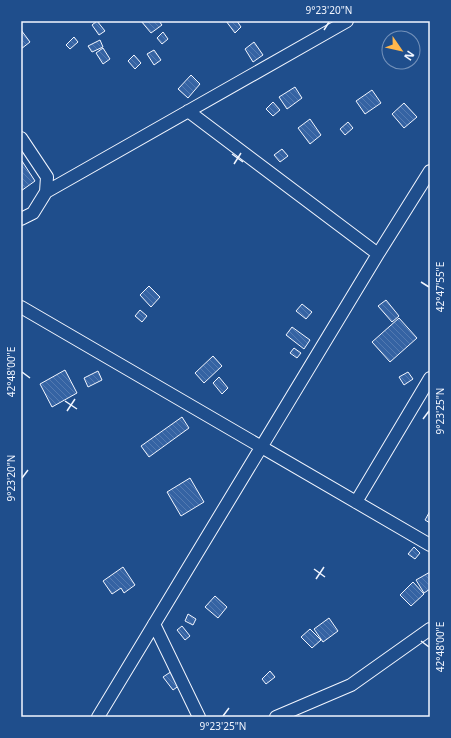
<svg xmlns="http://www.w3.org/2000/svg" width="451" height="738" viewBox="0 0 451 738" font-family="'Noto Sans',sans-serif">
  <defs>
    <pattern id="building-back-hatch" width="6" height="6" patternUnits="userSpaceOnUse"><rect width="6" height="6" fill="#3563a3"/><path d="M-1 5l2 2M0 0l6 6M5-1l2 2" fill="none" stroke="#537ab1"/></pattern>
  </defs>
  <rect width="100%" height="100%" fill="#1f4e8c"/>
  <path fill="url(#building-back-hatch)" stroke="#f2f6ff" d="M97 21 105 31 99 35 92 25Z
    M141 21H159L162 25 151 33Z
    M226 21H237L241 27 235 33Z
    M21 30 30 42 21 49Z
    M163 32 168 39 162 44 157 38Z
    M74 37 78 42 70 49 66 45Z
    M100 40 103 47 92 52 88 46Z
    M254 42 263 55 253 62 245 49Z
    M103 48 110 59 103 64 96 53Z
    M154 50 161 60 154 65 147 54Z
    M134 55 141 63 135 69 128 61Z
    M191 75 200 84 188 98 178 89Z
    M295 87 302 98 287 109 279 97Z
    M372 90 381 103 365 114 356 101Z
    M273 102 280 110 273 116 266 109Z
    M404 103 417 117 404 128 392 114Z
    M310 119 321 135 310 144 298 128Z
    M348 122 353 128 345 135 340 129Z
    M282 149 288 156 280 162 274 155Z
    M22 161 35 181 21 191V162Z
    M149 286 160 297 151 307 140 295Z
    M386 300 399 316 392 322 378 306Z
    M302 304 312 312 306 319 296 311Z
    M140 310 147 316 142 322 135 316Z
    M399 318 417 338 390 362 372 342Z
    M292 327 310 340 304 349 286 335Z
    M294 348 301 353 297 358 290 353Z
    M213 356 222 366 204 383 195 373Z
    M65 370 77 393 52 407 40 384Z
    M98 371 102 380 88 387 84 378Z
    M408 372 413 379 404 385 399 377Z
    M219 377 228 388 222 394 213 383Z
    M182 417 189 428 149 457 141 446Z
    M190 478 204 502 181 516 167 492Z
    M430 511V523L425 520Z
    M414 547 420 553 415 559 408 554Z
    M123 567 135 585 124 593 121 588 112 594 103 581Z
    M430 572V589L424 593 416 580Z
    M413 582 424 594 411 606 400 595Z
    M215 596 227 607 218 618 205 607Z
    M188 614 196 619 193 625 185 621Z
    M329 618 338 631 323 642 314 629Z
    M182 626 190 636 185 640 177 630Z
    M310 629 321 640 312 648 301 637Z
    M175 669 184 682 173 690 163 677Z
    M270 671 275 677 266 684 262 679Z"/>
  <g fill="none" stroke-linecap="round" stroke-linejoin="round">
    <g stroke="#f2f6ff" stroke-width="14">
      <path id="street" d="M188 111 378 254
        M21 138 47 177 46 192 33 213 21 219
        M46 192 347 21
        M21 307 430 545
        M356 502 430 378
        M154 624 199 717
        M98 717 378 254 430 171
        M276 717 351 685 430 629"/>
    </g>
    <use href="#street" stroke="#1f4e8c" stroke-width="12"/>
  </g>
  <path fill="none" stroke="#f2f6ff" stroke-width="1.5" d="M324 30 329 22M232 154 243 162M234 164 241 153M421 282 429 287M22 372 30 378M65 401 77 409M67 411 75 399M423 419 429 411M22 478 28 470M314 569 325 577M316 579 324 567M421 641 429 647M223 716 229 708"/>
  <rect width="451" height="738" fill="none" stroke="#1f4e8c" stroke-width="44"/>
  <g transform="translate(401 50) rotate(124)"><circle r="19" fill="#1f4e8c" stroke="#7391ba"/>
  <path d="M0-3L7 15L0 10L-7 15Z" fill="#ffb74d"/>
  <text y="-6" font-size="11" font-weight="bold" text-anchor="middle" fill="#f2f6ff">N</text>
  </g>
  <rect x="22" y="22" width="407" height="694" fill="none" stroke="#f2f6ff" stroke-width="1.5"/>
  <g font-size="10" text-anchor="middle" fill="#f2f6ff">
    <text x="329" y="14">9°23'20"N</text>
    <text transform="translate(440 287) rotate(-90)" y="4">42°47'55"E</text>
    <text transform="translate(11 372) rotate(-90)" y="4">42°48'00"E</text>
    <text transform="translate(440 411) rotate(-90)" y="4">9°23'25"N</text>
    <text transform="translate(11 478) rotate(-90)" y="4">9°23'20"N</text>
    <text transform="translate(440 647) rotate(-90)" y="4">42°48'00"E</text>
    <text x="223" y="730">9°23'25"N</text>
  </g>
</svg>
